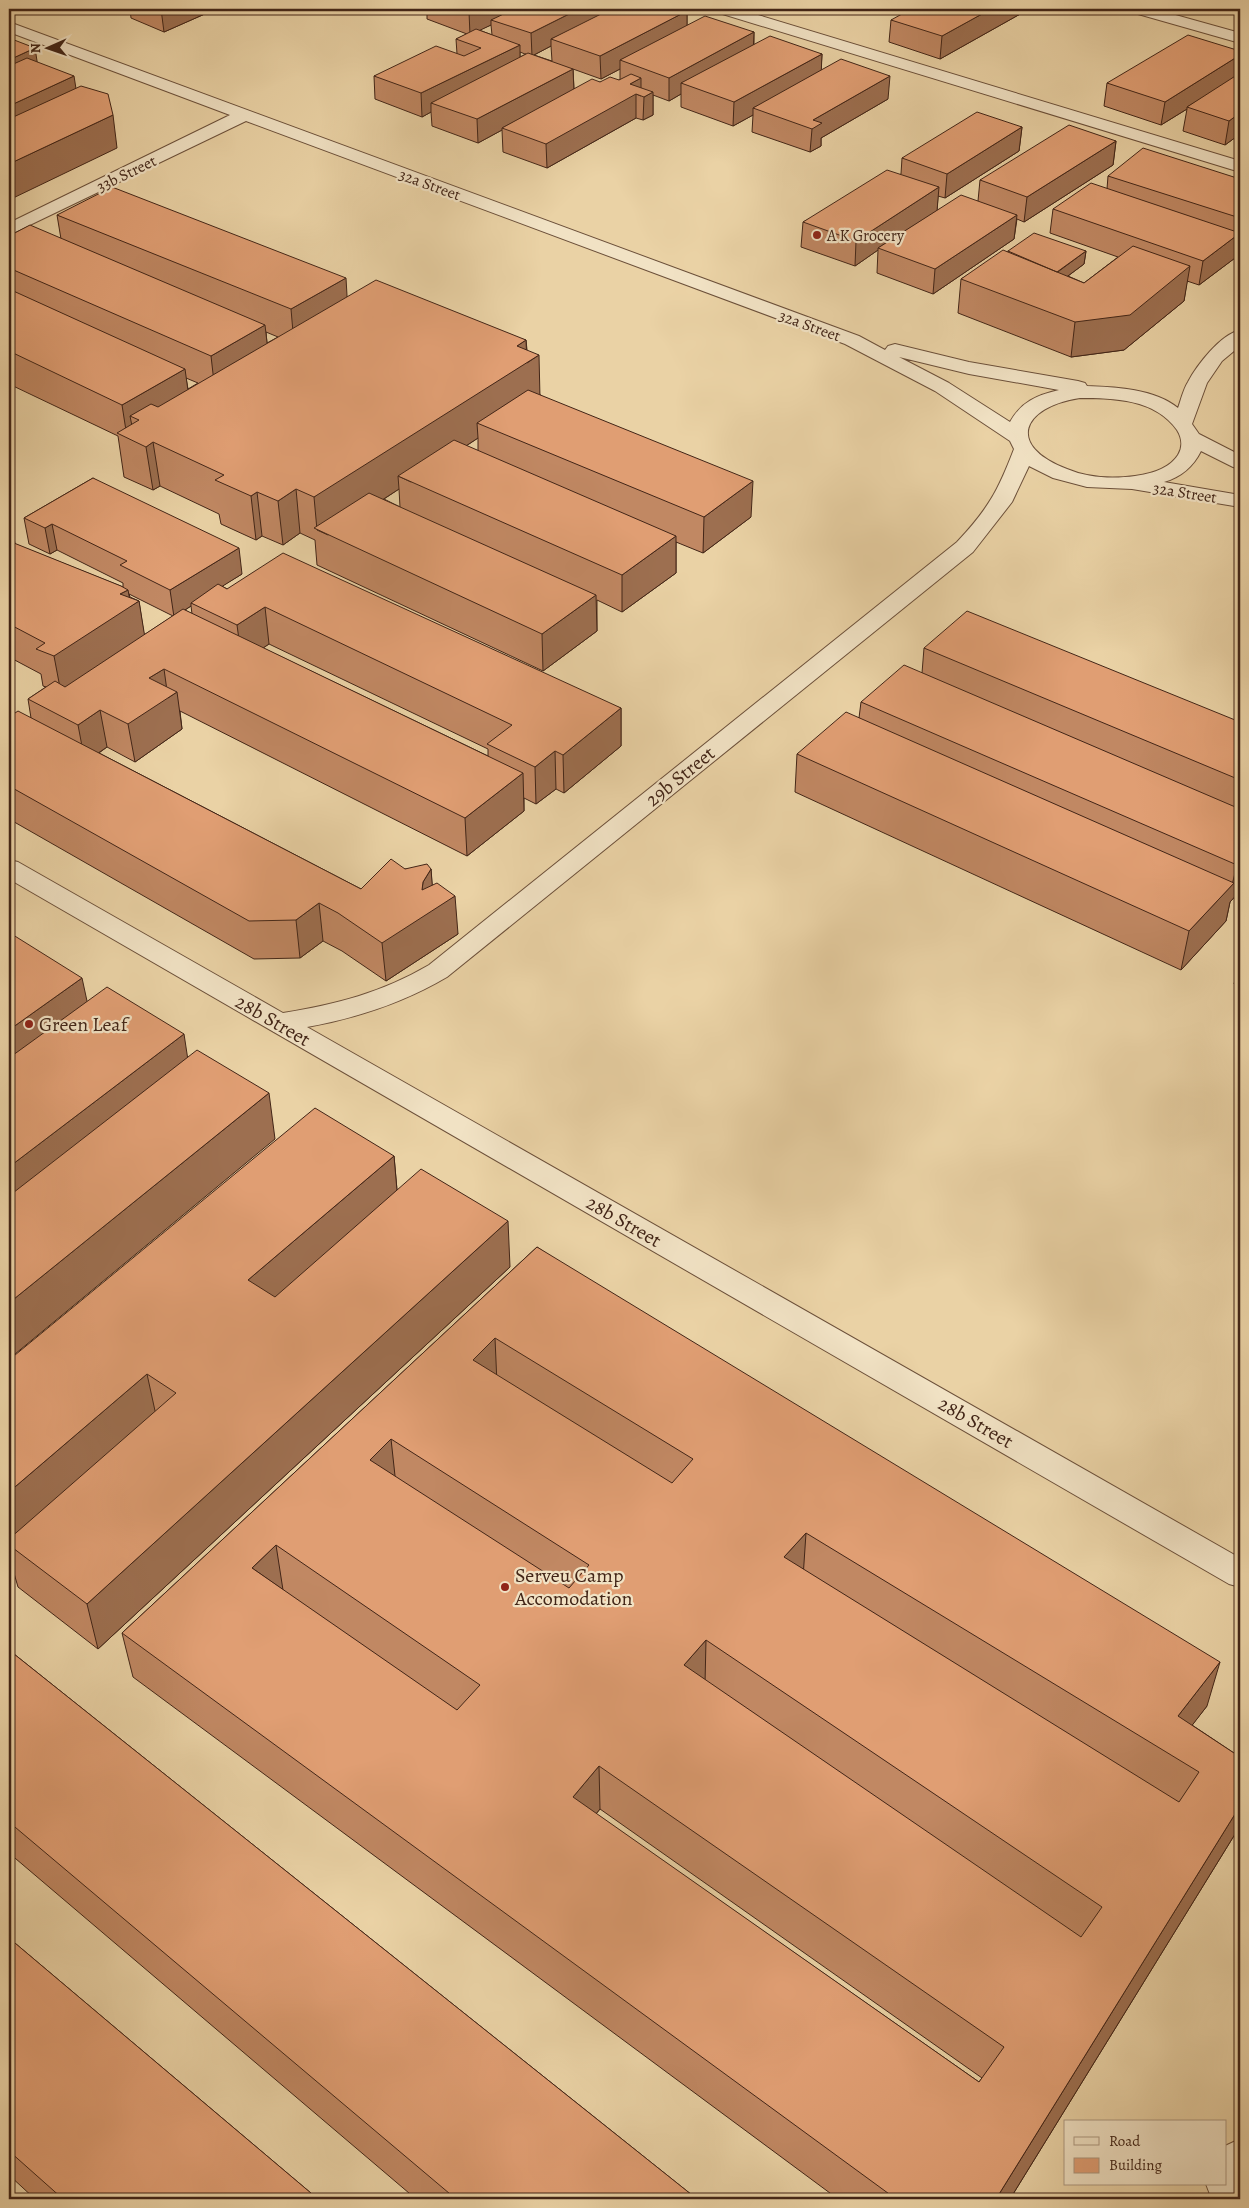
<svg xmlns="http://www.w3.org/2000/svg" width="1249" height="2208" viewBox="0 0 1249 2208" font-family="Alegreya,serif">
  <rect width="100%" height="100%" fill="#ead2a5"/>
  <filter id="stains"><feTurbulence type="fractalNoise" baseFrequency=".004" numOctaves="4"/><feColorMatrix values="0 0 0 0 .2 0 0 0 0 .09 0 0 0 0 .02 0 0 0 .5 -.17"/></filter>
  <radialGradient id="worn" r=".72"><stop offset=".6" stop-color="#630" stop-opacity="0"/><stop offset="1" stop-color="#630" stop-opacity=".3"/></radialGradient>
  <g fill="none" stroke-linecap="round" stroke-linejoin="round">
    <g stroke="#6c503a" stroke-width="2">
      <path id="minor" d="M714 9H738L1240 161V172L716 12Z
        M1129 9H1154L1240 33V43L1131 12Z
        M9 22 859 336 885 350 888 346 895 344 969 362 1078 381 1085 383 1087 386C1116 387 1155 389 1178 408 1181 400 1183 390 1188 382 1197 365 1220 335 1240 330V346L1222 361 1207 383 1192 424 1199 434 1240 455V469L1233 467 1201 451C1193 467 1181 477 1164 482L1240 495V507L1132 489 1087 487 1053 478 1029 466 1012 502 973 552 447 977C403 1003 357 1018 307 1027L1240 1558V1587L1229 1584 9 879V860L18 862 283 1013C337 1004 381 993 429 965L957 542C988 509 998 491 1014 449L1010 441 935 391 845 344 246 121 9 235V223L230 115 9 32ZM899 357 969 374 1059 390C1037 395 1021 402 1010 422L949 383ZM1080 398C1114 398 1155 399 1177 430 1182 438 1183 447 1178 455 1169 469 1150 474 1135 476 1113 479 1088 478 1067 469 1006 446 1021 407 1080 398Z
        M1240 2139V2194C1233 2202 1220 2201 1211 2197L1206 2184H1225V2146Z"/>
    </g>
    <use href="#minor" fill="#f1e2c4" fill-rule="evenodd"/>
  </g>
  <path fill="#c18863" stroke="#422517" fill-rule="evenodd" d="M100 9H130L106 11Z
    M130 9H216L164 32 131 18Z
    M427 9H681L687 11V26L754 32V45L822 54 821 70 888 99 821 138V146L810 152 752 132 753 115 733 126 681 107V94L669 101 653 95V115L643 120 636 118 547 168 503 152 502 130 478 143 432 126 431 112 422 117 375 99 374 76 457 54 456 39 467 34 427 19ZM491 25 492 35 479 30ZM551 46 552 61 534 55ZM520 52 525 54H526L520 57ZM573 69 601 79 620 69V80L600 82 574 89Z
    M1022 13 940 59 889 42 891 20Z
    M1240 51V134L1225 145 1183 131 1187 109 1161 125 1104 106 1107 83Z
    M1022 127 1019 151 945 198 938 196 937 211 978 201 980 180 1116 141 1113 165 1024 222 1017 219 1014 239 933 294 877 273 878 250 855 266 801 247 803 222 901 174 902 158Z
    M1108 176 1240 179V244L1238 243 1235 258 1199 285 1187 281 1184 301 1124 350 1071 357 958 313 961 279 1008 251H1086L1084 264 1068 276 1084 283 1118 257 1050 233 1053 209 1107 189Z
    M57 215 347 297 526 340 527 350 540 395 751 517 703 553 676 542V573L622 612 597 600V631L543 671 317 565 315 540 300 533 283 545 262 536 256 540 221 524 219 514 160 486 153 490 124 477 118 436 9 384V236L61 239ZM266 332 278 337 267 343ZM186 378 198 383 188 389ZM478 438V451L466 446ZM399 489 400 507 384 499Z
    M93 478 242 574 222 586 227 589 621 708V746L564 793 556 789 536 804 524 798V811L467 856 180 711 182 729 135 762 107 747 99 753 361 889 405 869H431L432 885 458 934 386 981 342 951 323 941 300 958 254 959 9 819V717L31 718 28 699 46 687 43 686 41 674 9 657V532L15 544 123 587V583L57 550 50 554 29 544 24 518ZM129 594 173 616 144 635 139 601 130 597ZM191 606 192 614 185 610ZM269 644 488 749V756L263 648Z
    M924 648 1240 722V891L1230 902 1226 921 1181 970 795 792 797 754 859 718 861 702 922 673Z
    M1240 950V987L1234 984 1238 968 1236 967Z
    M394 1156 397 1190 510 1267 98 1649 18 1587 9 1556V1360Z
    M537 1247 1207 1706 1192 1725 1240 1757V1826L1010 2199H838L133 1677 122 1633ZM600 1809 982 2078 979 2082 596 1814Z
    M9 1650 697 2199H416L9 1853Z
    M9 1938 318 2199H35L9 2175Z"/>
  <path fill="#9d6f50" stroke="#422517" d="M106 9H130L106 11Z
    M161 9H216L164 32Z
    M476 9H525L491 20V25L470 35 469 12Z
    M579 9H619L551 39V46L532 56 531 33Z
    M991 9H1022V13L940 59 942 36Z
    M687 11V33L620 60V69L601 79 600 56Z
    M754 32 753 55 681 83V94L669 101V78Z
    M520 45V68L431 103V112L422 117 421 93Z
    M35 48 40 80 9 94V60Z
    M822 54 821 77 753 108V115L733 126 734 102Z
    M1240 55V76L1187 107V109L1161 125 1165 102Z
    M573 69 574 92 502 128V130L478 143 477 119Z
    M74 76 79 108 9 141V106Z
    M890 76 888 99 821 138V146L810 152 812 129 813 120Z
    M641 78V96L636 94V118L547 168 546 144 630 84Z
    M653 92V115L643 120 644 97Z
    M1240 113V134L1225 145 1229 121Z
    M113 115 117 148 9 200V164Z
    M1022 127 1019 151 945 198 947 174Z
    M1116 141 1113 165 1024 222 1027 197Z
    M939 187 937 211 878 248V250L855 266 856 241Z
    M1017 215 1014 239 933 294 935 269Z
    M1240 233 1235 258 1199 285 1203 261Z
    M1086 251 1084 264 1053 287 1055 274Z
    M1190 266 1184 301 1124 350 1071 357 1075 322Z
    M346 278 348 313 294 344 291 309Z
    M265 325 269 360 215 391 211 356Z
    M526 340 527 363 539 355 540 398 477 423 478 438 411 482 398 476 399 489 328 535 317 530 314 497 517 346Z
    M185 369 190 405 130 416 134 436 127 437 122 405Z
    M153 442 160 486 153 490 146 447Z
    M753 481 751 517 703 553 704 517Z
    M296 489 300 533 283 545 278 501Z
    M257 492 262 536 256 540 251 496Z
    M52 524 57 550 50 554 45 528Z
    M13 533 20 570 9 568V536Z
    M676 536V573L622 612V575Z
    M239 548 242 574 194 604 191 603V606L174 617 170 590Z
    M128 590 131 606 139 601 145 638 61 693 54 656 120 594Z
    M596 595 597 631 543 671 542 634Z
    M265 607 269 644 242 662 237 625Z
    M164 669 168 698 177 692 182 729 135 762 128 724 149 678Z
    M621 708V746L564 793 563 755Z
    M100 710 107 747 85 762 78 725Z
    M555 751 556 789 536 804 535 767Z
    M523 773 524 811 467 856 465 818Z
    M1240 862V891L1230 902 1226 921 1181 970 1189 931 1232 885 1237 865Z
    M431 869 434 907 455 896 458 934 386 981 382 943 422 890 423 882Z
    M319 903 323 941 300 958 296 920Z
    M82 978 92 1024 9 1085V1030Z
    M184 1034 191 1080 9 1222V1167Z
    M269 1093 275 1139 9 1359V1303Z
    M394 1156 398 1202 255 1326 248 1280Z
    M508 1221 510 1267 98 1649 87 1604Z
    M495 1338 497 1384 473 1360Z
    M147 1374 157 1420 9 1545V1492Z
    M391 1439 396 1485 370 1460Z
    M806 1533 803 1578 784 1557Z
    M276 1545 283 1590 252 1568Z
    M706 1640 705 1684 684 1665Z
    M1220 1662 1207 1706 1170 1754 1178 1716Z
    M599 1766 600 1809 574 1840 573 1797Z
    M1240 1806V1826L1010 2199H996Z"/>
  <path fill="#e09e73" stroke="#422517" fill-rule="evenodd" d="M461 9H476L469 12Z
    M514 9H579L531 33 491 20Z
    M611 9H681L687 11 600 56 551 39Z
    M911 9H991L942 36 891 20Z
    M705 16 754 32 669 78 620 60Z
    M476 29 520 45 421 93 374 76 436 46 464 56 481 48 456 39Z
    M1188 35 1240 51V55L1165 102 1107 83Z
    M770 36 822 54 734 102 681 83Z
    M9 38 35 48 9 60Z
    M528 53 573 69 477 119 431 103Z
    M27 58 74 76 9 106V66Z
    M841 59 890 76 813 120 822 123 812 129 753 108Z
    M1240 73V113L1229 121 1187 107Z
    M631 74 641 78 630 84 653 92 644 97 636 94 546 144 502 128 592 79 600 82 610 77 619 80Z
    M81 86 108 94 113 115 9 164V119Z
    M977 112 1022 127 947 174 902 158Z
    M1069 125 1116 141 1027 197 980 180Z
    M1143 148 1240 179V218L1108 176Z
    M887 170 939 187 856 241 803 222Z
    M1091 183 1240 233 1203 261 1053 209Z
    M112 187 346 278 291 309 57 215Z
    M961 195 1017 215 935 269 878 248Z
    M30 225 265 325 211 356 9 268V236Z
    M1034 233 1086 251 1057 272 1008 251Z
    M1133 246 1190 266 1130 315 1075 322 961 279 1003 250 1084 283Z
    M376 280 526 340 517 346 539 355 314 497 296 489 278 501 257 492 251 496 215 480 224 475 153 442 146 447 117 433 139 420 130 416 151 404 158 407Z
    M9 289 185 369 122 405 9 351Z
    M528 390 753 481 704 517 477 423Z
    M454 440 676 536 622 575 398 476Z
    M93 478 239 548 170 590 120 565 127 561 52 524 45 528 24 518Z
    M369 493 596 595 542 634 314 528Z
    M9 541 121 586 128 590 120 594 139 601 54 656 36 649 45 643 9 624Z
    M283 553 621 708 563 755 555 751 535 767 487 744 512 725 265 607 237 625 191 603 218 584 227 589Z
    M183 609 523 773 465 818 164 669 149 678 177 692 128 724 100 710 78 725 28 699 55 681 65 687Z
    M967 611 1240 722V780L924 648Z
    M904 665 1240 809V862L1237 865 861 702Z
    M18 711 361 889 391 859 405 869 427 864 431 869 423 882 422 890 437 883 455 896 382 943 338 913 319 903 296 920 249 921 9 786V717Z
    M846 712 1234 883 1189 931 797 754Z
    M10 933 82 978 9 1030V934Z
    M107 987 184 1034 9 1167V1058Z
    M197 1050 269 1093 9 1303V1196Z
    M315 1108 394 1156 248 1280 275 1297 421 1169 508 1221 87 1604 9 1545V1539L176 1393 147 1374 9 1492V1360Z
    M537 1247 1220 1662 1178 1716 1240 1757V1806L996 2199H896L122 1633ZM495 1338 693 1459 672 1483 473 1360ZM391 1439 589 1565 569 1588 370 1460ZM806 1533 1199 1772 1179 1802 784 1557ZM276 1545 480 1685 457 1710 252 1568ZM706 1640 1102 1907 1081 1937 684 1665ZM599 1766 1004 2047 979 2082 573 1797Z
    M9 1650 697 2199H456L9 1822Z
    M9 1938 318 2199H63L9 2151Z"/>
  <g fill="#8f2418" stroke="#f1e2c4" stroke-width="2">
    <circle cx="817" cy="235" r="5"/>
    <circle cx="29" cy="1024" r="5"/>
    <circle cx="505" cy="1587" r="5"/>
  </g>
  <g text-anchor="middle" stroke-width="4.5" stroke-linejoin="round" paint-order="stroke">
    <g font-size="16" fill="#422517" stroke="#f1e2c4">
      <text transform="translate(126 173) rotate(-26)" y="6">33b Street</text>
      <text transform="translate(430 184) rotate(20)" y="6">32a Street</text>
      <text transform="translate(810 325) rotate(20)" y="6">32a Street</text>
      <text transform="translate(1185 492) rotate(9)" y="6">32a Street</text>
    </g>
    <g font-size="16" fill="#422517" stroke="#f1e2c4" text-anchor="start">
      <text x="827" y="241">A K Grocery</text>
    </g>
    <g font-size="20" fill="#422517" stroke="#f1e2c4">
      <text transform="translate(680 776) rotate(-39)" y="7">29b Street</text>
      <text transform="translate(273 1020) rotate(30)" y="7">28b Street</text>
      <text transform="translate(624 1221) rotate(30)" y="7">28b Street</text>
      <text transform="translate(976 1422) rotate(30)" y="7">28b Street</text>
    </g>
    <g font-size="20" fill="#422517" stroke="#f1e2c4" text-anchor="start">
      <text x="39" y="1031">Green Leaf</text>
      <text x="515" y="1582">Serveu Camp<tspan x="515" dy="23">Accomodation</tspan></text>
    </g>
  </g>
  <rect width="1249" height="2208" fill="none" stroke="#ead2a5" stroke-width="30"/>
  <rect x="10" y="10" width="1229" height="2188" fill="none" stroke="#422517" stroke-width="2.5"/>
  <rect x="15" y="15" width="1219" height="2178" fill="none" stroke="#422517"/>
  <rect x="1064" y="2120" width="162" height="65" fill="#f1e2c4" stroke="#ab967f"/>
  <rect x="1074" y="2137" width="25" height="8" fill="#f1e2c4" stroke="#ab967f"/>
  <text x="1109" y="2146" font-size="15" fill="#422517">Road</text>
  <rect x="1074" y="2158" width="25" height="15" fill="#e09e73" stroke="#ab967f"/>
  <text x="1109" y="2170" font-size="15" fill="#422517">Building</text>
  <g transform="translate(48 48) rotate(268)" stroke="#f1e2c4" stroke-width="4" paint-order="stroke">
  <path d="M0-4L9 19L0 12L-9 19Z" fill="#422517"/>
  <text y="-8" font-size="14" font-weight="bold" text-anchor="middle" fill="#422517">N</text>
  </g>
  <rect width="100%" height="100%" filter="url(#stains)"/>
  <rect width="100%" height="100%" fill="url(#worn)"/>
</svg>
